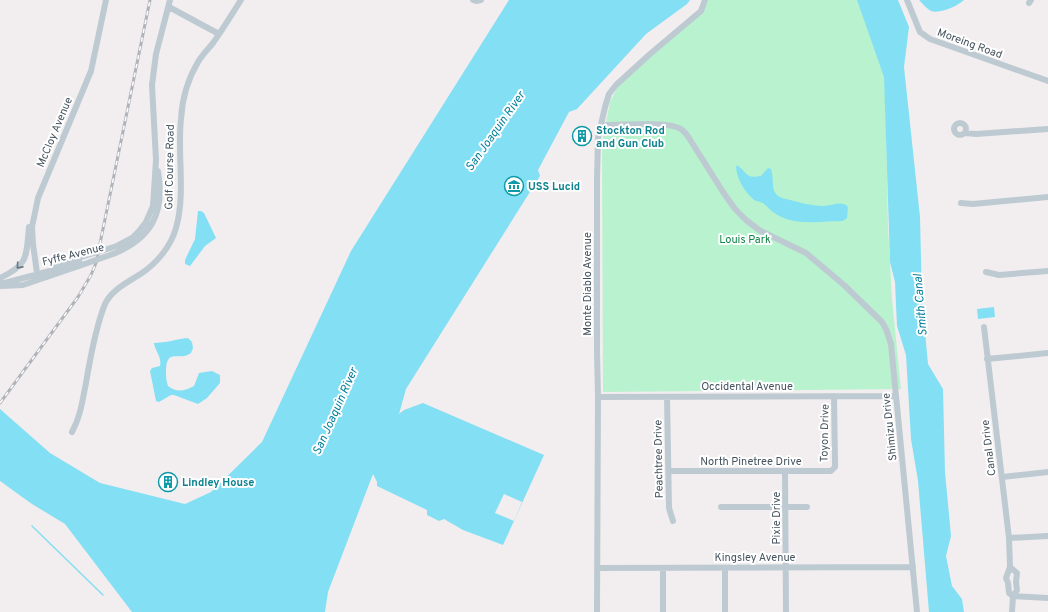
<svg xmlns="http://www.w3.org/2000/svg" width="1048" height="612" viewBox="0 0 1048 612" font-family="Overpass,sans-serif">
  <rect width="100%" height="100%" fill="#f2eeef"/>
  <path fill="#b9f2ce" d="M708 0H860L885 73 888 227 892 299 901 389 603 392 602 143 610 102 621 80 707 4Z"/>
  <path fill="#83dff3" d="M509 0H690L687 4 646 34 577 109 569 112 538 170 540 176 406 389 399 414 404 410 423 403 544 455 503 545 463 530 444 519 439 521 427 515V510L377 486V482L373 474 328 592 325 612H132L65 524 32 504 0 481V409L50 453 100 483 185 504 211 492 262 442 351 251Z
    M857 0H898L909 27 904 67 920 217 922 300 928 364 943 389 945 472 951 536 946 556 952 586 962 599 964 612H929L918 481 911 439 906 355 897 326 895 282 890 262 884 77Z
    M919 0H964C957 6 941 14 931 11 927 9 922 3 919 0Z
    M737 165C748 173 745 179 761 176L768 168 771 169C775 181 769 193 782 198 795 201 810 206 824 206 832 206 842 200 848 207L847 218 843 221C821 221 792 227 773 212 770 210 767 206 764 204 761 201 756 202 753 199 744 191 737 179 736 167Z
    M198 211H201L204 213 216 238 205 246 190 266 185 264V260L195 239Z
    M994 307 995 317 978 319 977 309Z
    M188 338 192 342 193 348 191 353C179 362 167 347 166 370 166 375 166 381 168 386 177 393 185 391 194 386L199 373 212 371 220 375V383L207 398 198 404 174 395H171L159 402 156 401 150 371 152 368 160 366C162 357 155 351 154 343 166 343 176 339 188 338Z"/>
  <path fill="#f2eeef" d="M504 494 522 502 514 521 495 513Z"/>
  <g fill="none" stroke-linecap="round" stroke-linejoin="round">
    <path stroke="#83dff3" stroke-width="1.5" d="M32 526 103 595"/>
    <path stroke="#becad2" stroke-width="6" d="M473 0 476 1 481 0
      M907 0 920 32 930 39 1048 81
      M1029 3 1031 0
      M169 7 219 34
      M954 129a6 6 0 1 1 12 0a6 6 0 1 1-12 0Z
      M601 125C621 126 665 120 681 129 684 131 687 135 689 138L723 192 735 209 746 220 759 230 806 253 844 285 882 322 886 329 891 344 917 612
      M965 133 976 134 1048 129
      M961 203 973 204 1048 197
      M117 246 132 238 139 231 146 222 153 206 156 160 152 85 156 54 170 0
      M113 254C152 238 165 213 158 171
      M55 266 81 257
      M986 272 999 275 1048 271
      M37 273 33 244 32 227 38 198 91 71 106 0
      M0 278C29 264 26 257 29 227
      M0 284 80 263
      M2 286 23 285 79 266
      M984 327 1009 538 1010 567 1006 578 1008 583 1009 593 1013 596
      M987 359 1048 353
      M598 397 896 396
      M667 397 669 508 673 521
      M72 432C81 415 82 402 86 383 90 359 96 326 105 304 112 289 130 281 142 273 157 263 171 246 176 228 186 193 177 154 181 119 182 100 188 79 198 62 202 55 208 49 213 43 223 29 232 14 241 0
      M669 471H831L835 467V463L834 396
      M785 471 786 612
      M1002 477 1048 472
      M721 507H807
      M1009 538 1048 536
      M1010 567 1017 573 1016 582 1017 590 1013 596 1012 612
      M597 568 913 567
      M663 568V612
      M725 568V612
      M1013 596 1048 598
      M597 612 598 397 597 352V179L598 138 605 107 609 94 616 85 650 54 701 11 705 0"/>
    <g stroke="#b0b4ba" stroke-width="3">
      <path id="rail" d="M0 403 78 297 91 275 96 263 150 0"/>
    </g>
    <use href="#rail" stroke="#fff" stroke-width="1.5" stroke-dasharray="4.5" stroke-linecap="butt"/>
    <path stroke="#becad2" stroke-width="6" d="M81 257 117 246
      M79 266 113 254"/>
  </g>
  <defs><path id="oneway-chevron" d="M-2-3.5L2.5 0L-2 3.5" fill="none" stroke-width="1.6" stroke-linecap="round" stroke-linejoin="round"/></defs>
  <use stroke="#697781" href="#oneway-chevron" transform="translate(19 266) rotate(132)"/>
  <defs>
    <g id="building-ring" transform="scale(1)"><circle r="9.5" fill="#fff" stroke="#0f9aa8" stroke-width="1.5"/><path d="M-4-6H4V6H1V3H-1V6H-4ZM-2.5-4.3h1.7v1.8h-1.7ZM.8-4.3h1.7v1.8H.8ZM-2.5-1h1.7V.8h-1.7ZM.8-1h1.7V.8H.8Z" fill="#0f9aa8"/></g>
    <g id="museum-ring" transform="scale(1)"><circle r="9.5" fill="#fff" stroke="#0f9aa8" stroke-width="1.5"/><path d="M0-6L6-3V-2H-6V-3ZM-5-1h2V3h-2ZM-1-1h2V3h-2ZM3-1h2V3H3ZM-6 4H6V6H-6Z" fill="#0f9aa8"/></g>
  </defs>
  <g fill-rule="evenodd">
    <use href="#building-ring" x="582" y="136"/>
    <use href="#museum-ring" x="514" y="186"/>
    <use href="#building-ring" x="168" y="482"/>
  </g>
  <g text-anchor="middle" stroke-width="4" stroke-linejoin="round" paint-order="stroke">
    <g font-size="11" fill="#45535e" stroke="#fff">
      <text transform="translate(970 43) rotate(20)" y="4">Moreing Road</text>
      <text transform="translate(54 132) rotate(-67)" y="4">McCloy Avenue</text>
      <text transform="translate(169 167) rotate(-89)" y="4">Golf Course Road</text>
      <text transform="translate(73 254) rotate(-14)" y="4">Fyffe Avenue</text>
      <text transform="translate(587 284) rotate(-90)" y="4">Monte Diablo Avenue</text>
      <text x="747" y="390">Occidental Avenue</text>
      <text transform="translate(889 427) rotate(-96)" y="4">Shimizu Drive</text>
      <text transform="translate(824 433) rotate(-89)" y="4">Toyon Drive</text>
      <text transform="translate(988 448) rotate(-97)" y="4">Canal Drive</text>
      <text transform="translate(658 459) rotate(-91)" y="4">Peachtree Drive</text>
      <text x="751" y="465">North Pinetree Drive</text>
      <text transform="translate(776 518) rotate(-90)" y="4">Pixie Drive</text>
      <text x="755" y="561">Kingsley Avenue</text>
    </g>
    <g font-size="11" font-weight="bold" fill="#0d838f" stroke="#fff" text-anchor="start">
      <text x="596" y="134">Stockton Rod<tspan x="596" dy="13">and Gun Club</tspan></text>
      <text x="528" y="190">USS Lucid</text>
      <text x="182" y="486">Lindley House</text>
    </g>
    <g font-size="11" fill="#108547" stroke="#fff">
      <text x="745" y="243">Louis Park</text>
    </g>
    <g font-size="12" font-style="italic" fill="#03809c" stroke="#fff">
      <text transform="translate(495 131) rotate(-55)" y="4">San Joaquin River</text>
      <text transform="translate(920 305) rotate(-95)" y="4">Smith Canal</text>
      <text transform="translate(335 411) rotate(-66)" y="4">San Joaquin River</text>
    </g>
  </g>
</svg>
